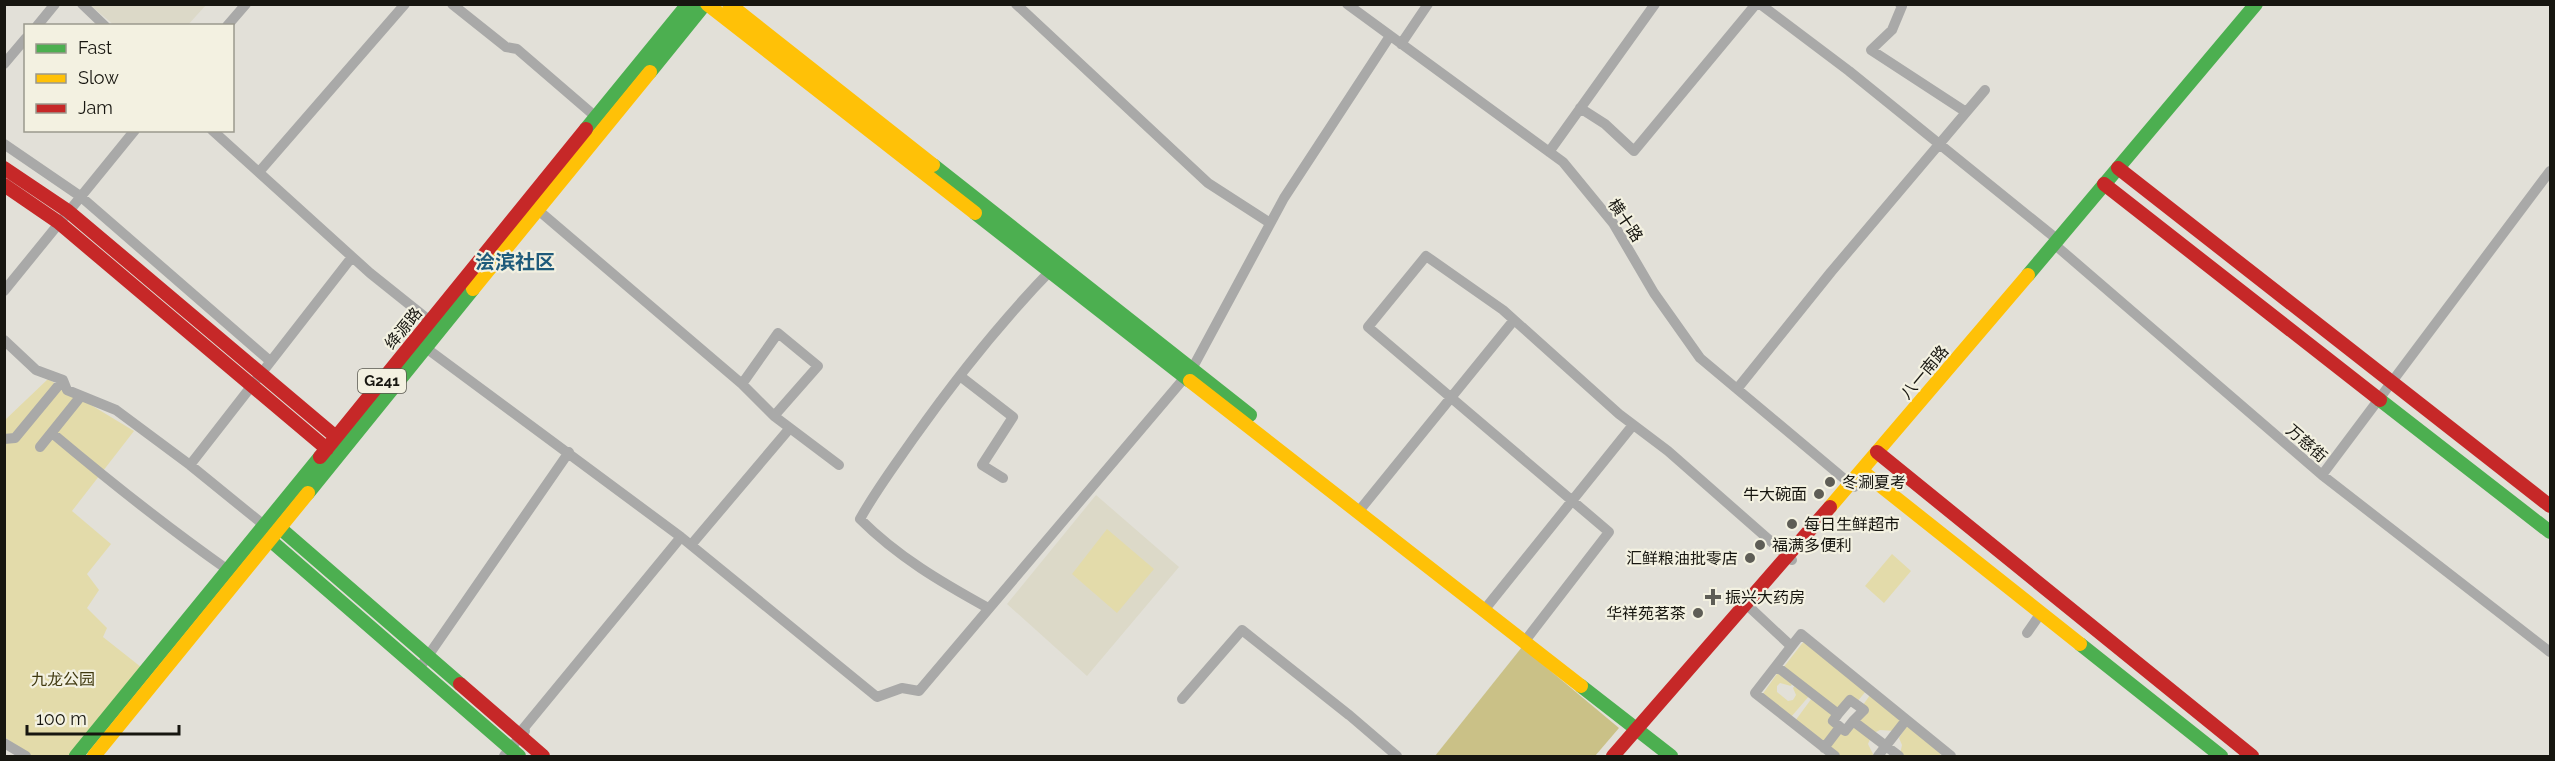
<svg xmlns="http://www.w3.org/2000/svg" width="2555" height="761" viewBox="0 0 2555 761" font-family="Raleway,'Noto Sans SC',sans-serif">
  <rect width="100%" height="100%" fill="#e2e0d8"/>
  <path fill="#dcd9c8" d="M90 5H206L187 26 114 25Z
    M1096 495 1179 567 1087 676 1007 604Z"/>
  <path fill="#e3dbaa" d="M48 379 134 431 72 511 111 544 87 574 99 590 87 608 107 628 103 637 146 671 76 756H27L5 737V420Z
    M1107 529 1154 569 1117 613 1072 574Z
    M1892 554 1911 571 1884 603 1865 586Z
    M1804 641 1866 691 1857 702 1838 709 1783 668Z
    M1779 671 1793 682 1791 686 1780 683 1777 686V692L1788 701 1793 700 1796 695 1793 688 1796 684 1810 695 1791 717 1762 695Z
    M1870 695 1902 722 1894 731 1880 730 1874 733 1857 721 1863 705Z
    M1812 698 1834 715 1837 728 1823 744 1795 721Z
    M1853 724 1871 737 1868 744 1874 756H1839L1827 747 1840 731Z
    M1907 725 1942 752 1939 756H1902L1900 754 1902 745 1899 738Z"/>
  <path fill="#cac187" d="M1522 647 1619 728 1595 756H1435Z"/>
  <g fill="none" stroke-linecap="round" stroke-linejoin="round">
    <path stroke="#a9a9a8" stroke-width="10" d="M82 4 105 26
      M452 4 506 47 517 49 596 117
      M1016 4 1208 183 1270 223
      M1347 4 1563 162 1613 223 1654 293 1700 358 1854 487
      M1760 4 1849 71 2058 240
      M1900 4 1902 6 1892 30 1871 50 1966 112
      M37 26 55 4
      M227 26 246 4
      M1401 44 1428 4
      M4 64 26 38
      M1580 108 1605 124 1634 151 1756 4
      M212 130 370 273 430 321
      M4 144 80 196 270 361
      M1549 152 1655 4
      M259 172 405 4
      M538 210 742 384 778 333 818 366 774 416 839 465
      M2054 244 2322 475 2550 652
      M4 291 135 130
      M4 340 36 370 63 380 67 390 116 410 190 465 265 526
      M426 348 681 537 877 697 902 688 919 691 1192 369 1284 198 1390 36
      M960 376 1013 417 982 465 1003 478
      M742 384 774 416
      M1737 389 1831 272 1985 90
      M52 433C109 481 167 527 228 570
      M4 439 15 438 63 380
      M40 447 81 396
      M190 465 352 257
      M2322 475 2550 171
      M1359 511 1514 320
      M691 545 790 428
      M1746 604 1791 646
      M988 608C941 582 898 557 860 519 876 490 895 465 913 439 956 378 1003 319 1055 266
      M1485 609 1633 425
      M2027 633 2041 613
      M1525 641 1609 532 1368 327 1426 256 1503 310 1619 414 1668 451 1792 560
      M1776 666 1838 714 1833 721 1845 731 1853 721 1899 756
      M419 669 569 452
      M1182 699 1242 630 1349 715
      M1348 714 1397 756
      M1838 714 1850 700 1864 710 1853 721
      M523 729 681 537
      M4 743 26 756
      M1824 748 1840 727
      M504 756 525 731
      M1835 756 1755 693 1801 634 1951 756
      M1878 756 1906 720"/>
    <path stroke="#4caf50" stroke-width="14" d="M650 72 705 4
      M586 129 688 4
      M933 165 1250 415
      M975 213 1190 381
      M2028 275 2256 4
      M2380 400 2550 532
      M308 493 473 289
      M280 528 460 684
      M270 540 519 756
      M2080 644 2221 756
      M1581 686 1671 756
      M76 756 320 457"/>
    <path stroke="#ffc107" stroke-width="14" d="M707 4 975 213
      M729 4 933 165
      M473 289 650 72
      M1190 381 1581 686
      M1862 471 2080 644
      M1830 507 2028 275
      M94 756 308 493"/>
    <path stroke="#c62828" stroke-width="14" d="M4 168 68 211 336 437
      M2118 168 2550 506
      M2104 184 2380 400
      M4 185 58 222 327 449
      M1877 452 2252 756
      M320 457 586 129
      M460 684 543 756
      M1613 756 1830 507"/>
  </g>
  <g fill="#5e5d56" stroke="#f3f1e1" stroke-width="2">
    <circle cx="1830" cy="482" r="6"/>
    <circle cx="1819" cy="494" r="6"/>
    <circle cx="1792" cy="524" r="6"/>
    <circle cx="1760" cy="545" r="6"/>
    <circle cx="1750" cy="558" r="6"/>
    <path d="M1710 588h6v6h6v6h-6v6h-6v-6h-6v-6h6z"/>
    <circle cx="1698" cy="613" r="6"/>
  </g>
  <g text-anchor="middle" stroke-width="4.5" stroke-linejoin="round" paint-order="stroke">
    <rect fill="#f3f1e1" stroke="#59584f" stroke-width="1.5" x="358" y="369" width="48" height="24" rx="4.5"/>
    <g font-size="15" font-weight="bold" fill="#171610">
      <text x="382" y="386">G241</text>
    </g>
    <g font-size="16" fill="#171610" stroke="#f3f1e1">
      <text transform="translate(1626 220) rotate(56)" y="6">横十路</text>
      <text transform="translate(403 328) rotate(-51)" y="6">绛源路</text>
      <text transform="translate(1924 372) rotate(-50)" y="6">八一南路</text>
      <text transform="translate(2307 443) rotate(41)" y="6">万慈街</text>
    </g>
    <g font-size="16" fill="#171610" stroke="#f3f1e1" text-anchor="start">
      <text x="1842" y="488">冬涮夏考</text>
      <text x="1807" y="500" text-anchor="end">牛大碗面</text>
      <text x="1804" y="530">每日生鲜超市</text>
      <text x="1772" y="551">福满多便利</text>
      <text x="1738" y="564" text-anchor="end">汇鲜粮油批零店</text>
      <text x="1725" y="603">振兴大药房</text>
      <text x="1686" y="619" text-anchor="end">华祥苑茗茶</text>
    </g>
    <g font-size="16" fill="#40390f" stroke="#f3f1e1">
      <text x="63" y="685">九龙公园</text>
    </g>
    <g font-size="20" font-weight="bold" fill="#1e5a7a" stroke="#f3f1e1">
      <text x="515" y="269">浍滨社区</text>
    </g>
  </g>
  <rect width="2555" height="761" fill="none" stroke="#171610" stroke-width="12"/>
  <rect x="24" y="24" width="210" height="108" fill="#f3f1e1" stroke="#9b998d" stroke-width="1.5"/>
  <rect x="36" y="44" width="30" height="9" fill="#4caf50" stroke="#9b998d" stroke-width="1.5"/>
  <text x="78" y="54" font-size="18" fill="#171610">Fast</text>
  <rect x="36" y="74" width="30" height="9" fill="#ffc107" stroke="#9b998d" stroke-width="1.5"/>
  <text x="78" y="84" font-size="18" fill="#171610">Slow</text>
  <rect x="36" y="104" width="30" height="9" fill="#c62828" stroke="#9b998d" stroke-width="1.5"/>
  <text x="78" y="114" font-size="18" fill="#171610">Jam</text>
  <path d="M27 725v9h152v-9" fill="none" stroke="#171610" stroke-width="3"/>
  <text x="36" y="725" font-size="18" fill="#171610" stroke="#f3f1e1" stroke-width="4.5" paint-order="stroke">100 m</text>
</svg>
